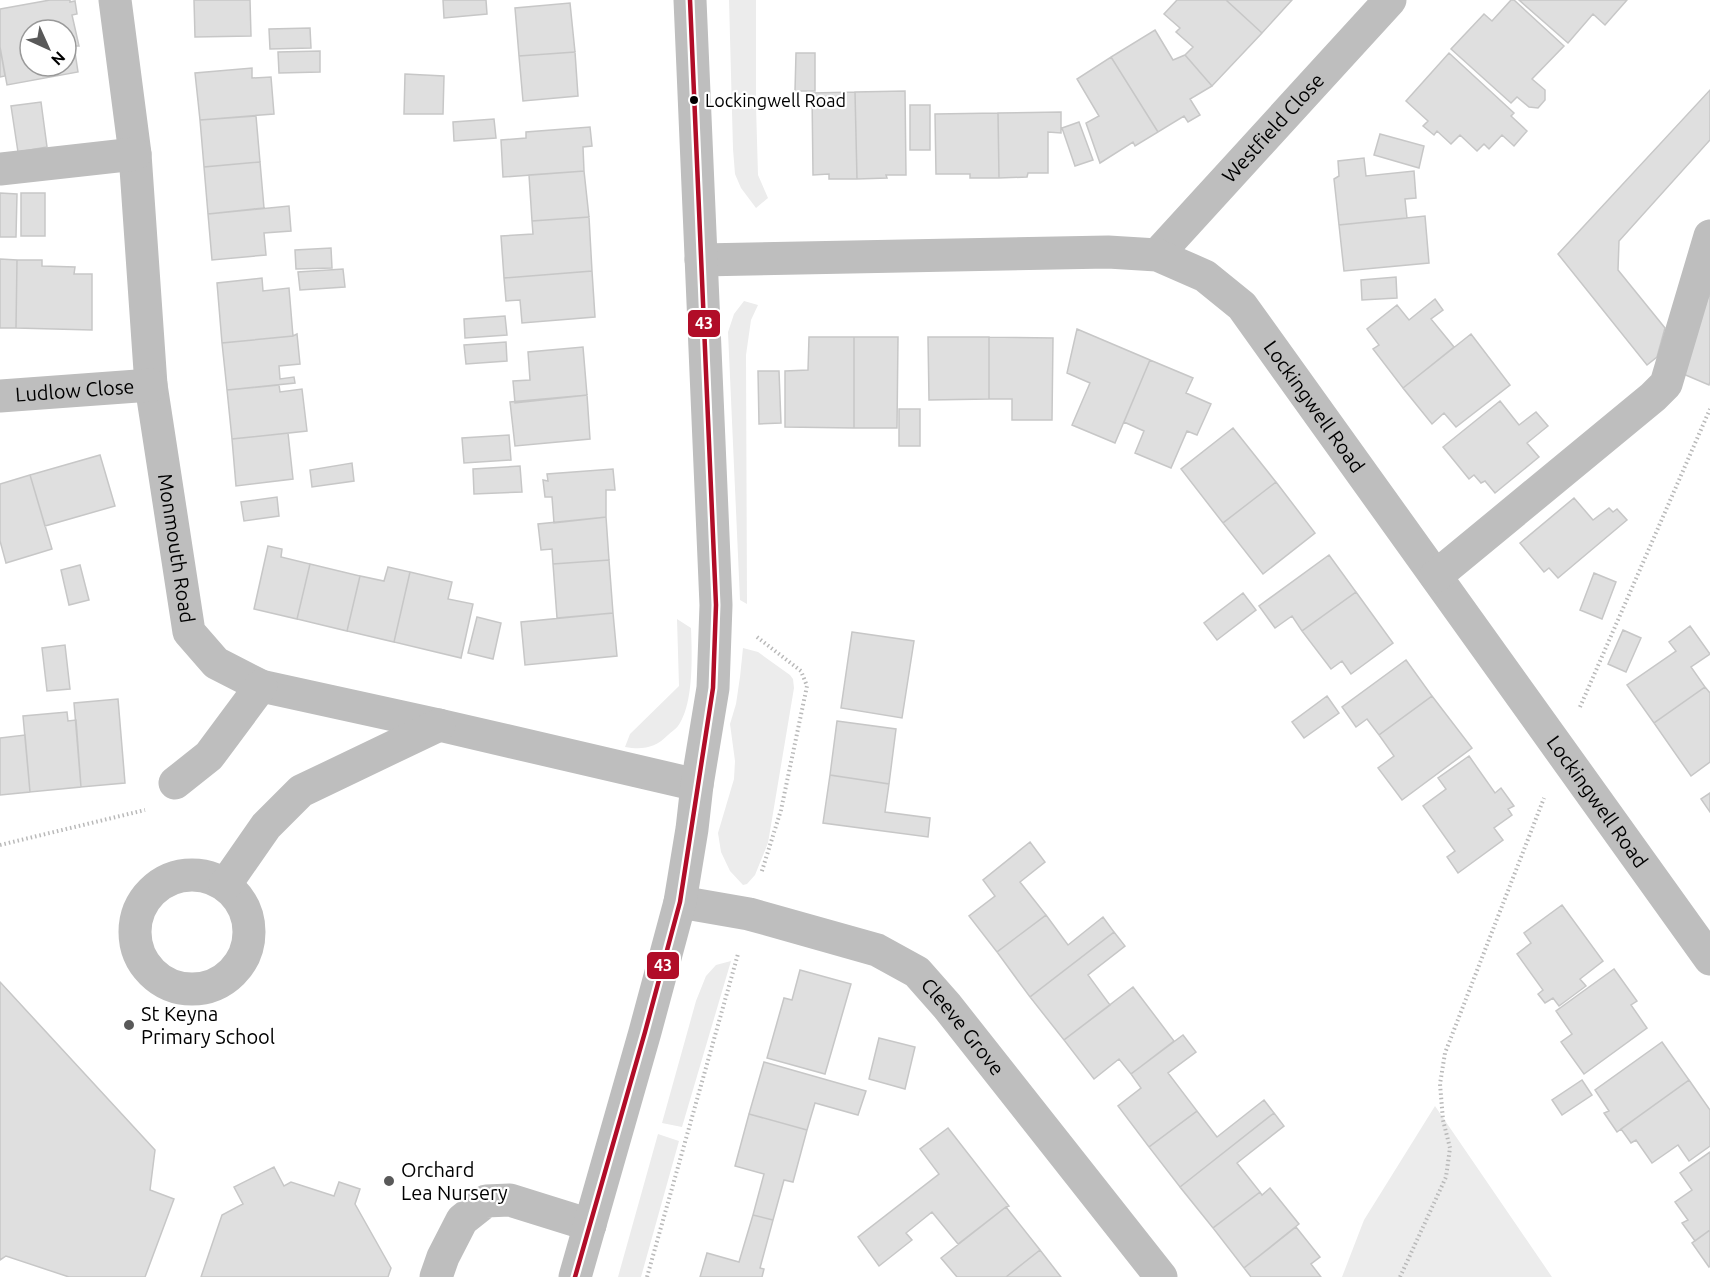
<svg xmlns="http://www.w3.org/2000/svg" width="1710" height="1277" viewBox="0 0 1710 1277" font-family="Ubuntu,sans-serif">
  <rect width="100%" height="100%" fill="#fff"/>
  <path fill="#ececec" d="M729 0H756V106L758 175 768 198 756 208 741 188 735 174 733 149Z
    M744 301 758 305 751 320 746 355 747 604 740 600 728 332 734 314Z
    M677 619 691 628C692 654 694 704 678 726 676 729 671 732 668 735 655 748 643 750 625 747L630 734 679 686Z
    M743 648 758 652 790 675 793 679 794 688 768 843 755 875 747 884 743 885 730 871 721 852 718 833 734 779 735 761 730 724 736 704 740 677Z
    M731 961 682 1127 662 1123 696 1001 706 976 716 965Z
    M1435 1106 1552 1277H1342L1364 1220Z
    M658 1134 679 1141 641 1277H618Z"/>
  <path fill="#dfdfdf" stroke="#c7c7c7" stroke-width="1.5" fill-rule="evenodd" d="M50 0H70V2L75 1 77 14 72 15 79 46H74L78 72 7 85 0 47V9ZM30 30H66V66H30Z
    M194 0H250L251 36 195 37Z
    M443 0H486L487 14 444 18Z
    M1177 0H1226L1262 33 1212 86 1185 55 1193 47 1176 32 1180 28 1164 14Z
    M1226 0H1292L1262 33Z
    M1511 0H1514L1564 46 1532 79 1545 90V100L1538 108 1529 107 1517 97 1511 103 1451 49 1484 14 1492 21Z
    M1519 0H1627L1605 25 1593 14 1568 43Z
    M570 3 575 52 519 56 515 8Z
    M310 28 311 48 270 49 269 29Z
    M1155 30 1173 60 1185 55 1212 86 1190 99 1200 115 1188 122 1184 116 1158 132 1111 57Z
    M0 47 5 76 0 77Z
    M320 51V72L279 73 278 52Z
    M575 52 578 96 523 101 519 56Z
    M796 53H815V91H795Z
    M1449 53 1514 113 1511 116 1527 131 1514 146 1502 135 1489 149 1484 144 1477 151 1460 135 1451 144 1437 131 1434 135 1423 126 1428 121 1406 101Z
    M1111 57 1158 132 1135 146 1133 142 1100 163 1086 123 1099 116 1077 79Z
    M252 68V78L271 77 274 114 200 120 195 73Z
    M405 74 444 76 443 114H404Z
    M1710 90V140L1619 241 1618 270 1665 328 1657 357 1647 365 1558 254Z
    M905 91 906 175H886L887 178 857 179 855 92Z
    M855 92 857 179H829V174L813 175 812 93Z
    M41 102 47 147 18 152 11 106Z
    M910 105H930V150H910Z
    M1061 112V133L1048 132V173H1028L1027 177 999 178 998 113Z
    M998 113 999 178H970V174H936L935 114Z
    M256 116 260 162 204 167 200 120Z
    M494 119 496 138 454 141 453 122Z
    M1079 122 1093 160 1075 166 1062 128Z
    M590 127 592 146 583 147 584 171 503 177 501 140 526 138V132Z
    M1380 134 1424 146 1419 168 1374 155Z
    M1364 158 1366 176 1414 171 1416 198 1405 199 1407 218 1339 225 1334 179 1339 176 1338 161Z
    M260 162 264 208 208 214 204 167Z
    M584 171 589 217 532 221 529 175Z
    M0 193 17 194 16 237H0Z
    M21 193H45V236H21Z
    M289 206 291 231 264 233 266 255 212 260 208 214Z
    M1425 216 1429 263 1344 271 1339 225Z
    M589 217 592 271 504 278 501 236 533 234 532 221Z
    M331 248 332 268 296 269 295 250Z
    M0 259 17 260 16 328H0Z
    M17 260H42V266L75 267 74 274H92V330L16 328Z
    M343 269 345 287 300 290 298 272Z
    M592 271 595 317 522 323 520 300 506 301 504 278Z
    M1396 277 1397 298 1362 300 1361 280Z
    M262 278 263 291 289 288 293 336 222 343 217 283Z
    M1710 292V382L1709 385 1681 373Z
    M1435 299 1443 310 1431 319 1454 347 1403 388 1373 349 1379 345 1367 329 1397 305 1409 320Z
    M505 316 507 335 465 338 464 319Z
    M1077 329 1150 360 1115 443 1072 425 1090 383 1067 373Z
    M297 334 300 364 279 366 280 379 294 377 295 383 227 390 222 343 293 336Z
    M1471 334 1510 385 1456 427 1444 413 1432 424 1403 388Z
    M809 337H854V428L785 427V371L808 370Z
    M854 337H898L897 428H854Z
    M928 337H989V399L929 400Z
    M989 337 1053 338 1052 420H1012V399H989Z
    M506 342 507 361 466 364 464 345Z
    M583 347 587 395 515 403 513 381 530 380 528 352Z
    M1150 360 1193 378 1186 393 1211 404 1197 435 1187 431 1171 468 1135 453 1144 431 1124 422Z
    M758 371H779L781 423 759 424Z
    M279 385 280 392 302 389 307 431 232 439 227 390Z
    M587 395 590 439 515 446 510 402Z
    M1500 401 1519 425 1536 412 1548 426 1527 443 1539 457 1495 493 1485 481 1481 483 1474 475 1469 479 1443 447Z
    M899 409H920V446H899Z
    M1233 428 1276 482 1223 523 1181 469Z
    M288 433 293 479 236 486 232 439Z
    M509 435 511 460 464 463 462 438Z
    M100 455 115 506 45 526 30 475Z
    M352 463 354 481 312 487 310 470Z
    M520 466 522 492 474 494 473 469Z
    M613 469 615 490H606V517L554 523 552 497H545L543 480 548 481 547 474Z
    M30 475 52 549 6 563 0 541V484Z
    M1276 482 1315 533 1263 574 1223 523Z
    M277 497 279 516 244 521 241 502Z
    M1574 498 1593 520 1609 508 1613 512 1617 509 1627 520 1558 578 1549 568 1544 572 1520 543Z
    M606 517 609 560 553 564 552 549 541 550 538 524Z
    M268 546 282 549 281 557 310 564 297 619 254 609Z
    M1329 555 1356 592 1302 631 1292 616 1275 628 1259 606Z
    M609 560 613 613 557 618 553 564Z
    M310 564 360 576 347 631 297 619Z
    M80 565 89 600 69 605 61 570Z
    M388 567 410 572 394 642 347 631 360 576 384 581Z
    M410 572 452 582 448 599 473 604 461 658 394 642Z
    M1594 573 1616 582 1602 619 1580 610Z
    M1356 592 1393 643 1351 674 1342 661 1331 669 1302 631Z
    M1243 593 1256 610 1217 640 1204 623Z
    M613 613 617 656 525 665 521 622Z
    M477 617 501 623 493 659 468 653Z
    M1690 626 1710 654 1691 667 1705 687 1654 723 1627 685 1676 651 1669 642Z
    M1623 630 1641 638 1626 672 1608 664Z
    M852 632 914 641 902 718 841 708Z
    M65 645 70 689 47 691 42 648Z
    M1406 660 1432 696 1379 735 1367 719 1356 727 1342 707Z
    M1705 687 1710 693V762L1691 776 1654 723Z
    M1327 696 1339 713 1304 738 1292 722Z
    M1432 696 1472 748 1402 800 1378 768 1394 756 1379 735Z
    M118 699 125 783 81 787 74 703Z
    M67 712 68 721 76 720 81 787 30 792 23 716Z
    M837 721 896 729 889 784 830 775Z
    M25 735 30 792 0 795V738Z
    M1469 756 1495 793 1501 788 1514 806 1508 809 1512 815 1494 828 1503 840 1458 873 1447 857 1455 851 1423 806 1446 789 1438 778Z
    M830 775 889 784 885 812 930 818 928 837 823 823Z
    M1710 793V812L1701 799Z
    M1030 842 1045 862 1020 882 1046 915 997 952 969 916 995 896 983 880Z
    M1562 905 1603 961 1580 979 1586 986 1559 1006 1553 998 1545 1003 1538 994 1543 990 1517 954 1531 943 1524 933Z
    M1046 915 1068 945 1103 917 1114 932 1030 997 997 952Z
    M1114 932 1125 946 1088 975 1110 1005 1064 1040 1030 997Z
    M1614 969 1637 1001 1631 1005 1647 1028 1584 1074 1561 1042 1572 1034 1556 1011Z
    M800 970 851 984 825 1074 767 1058 784 998 792 1000Z
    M0 982 155 1150 150 1190 174 1199 145 1277H69L6 1256 0 1260Z
    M1133 987 1174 1041 1131 1074 1119 1059 1094 1079 1064 1040Z
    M1183 1035 1196 1052 1168 1073 1197 1111 1149 1147 1118 1106 1141 1088 1131 1074Z
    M879 1038 915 1047 905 1089 869 1079Z
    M1662 1042 1689 1080 1617 1132 1604 1113 1609 1111 1595 1090Z
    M764 1062 866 1091 858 1115 815 1103 807 1130 749 1114Z
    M1582 1080 1592 1095 1562 1115 1552 1100Z
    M1689 1080 1710 1110V1146L1689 1161 1678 1145 1652 1163 1636 1140 1631 1143 1621 1129Z
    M1264 1100 1274 1113 1180 1187 1149 1147 1197 1111 1217 1137Z
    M1274 1113 1284 1126 1237 1163 1260 1192 1213 1228 1180 1187Z
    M749 1114 807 1130 793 1182 784 1180 773 1220 753 1215 764 1174 735 1166Z
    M948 1128 1009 1206 1006 1207 958 1244 932 1212 906 1233 912 1240 879 1266 858 1237 939 1174 920 1149Z
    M1710 1152V1230L1695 1241 1682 1223 1688 1220 1675 1202 1692 1190 1680 1173Z
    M274 1167 284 1186 291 1182 334 1196 339 1182 360 1189 355 1204 391 1268 388 1277H201L222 1215 243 1204 234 1187Z
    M1270 1188 1299 1224 1244 1268 1213 1228 1260 1192 1262 1195Z
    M1006 1207 1040 1250 1006 1277H957L941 1258Z
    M753 1215 773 1220 760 1268 764 1269 762 1277H700L707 1253 739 1262Z
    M1296 1227 1320 1257 1311 1264 1321 1277H1251L1244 1268Z
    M1710 1230V1266L1709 1267 1692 1243Z
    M1040 1250 1061 1277H1006Z"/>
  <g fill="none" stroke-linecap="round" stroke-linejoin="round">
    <path stroke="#b9b9b9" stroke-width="4" stroke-dasharray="1.5 3" stroke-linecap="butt" d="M757 637 801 671 807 686 781 810 761 874
      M1580 707 1710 409
      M0 845 145 810
      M647 1277 738 954
      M1400 1277 1446 1177 1450 1148 1443 1120 1440 1084 1445 1053 1544 798"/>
    <g stroke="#bebebe" stroke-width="33">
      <path id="s1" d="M115 0 135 154 151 385 189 632 216 663 261 686 439 725 697 785"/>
      <path d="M0 169 135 154"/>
      <path id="s2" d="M1157 255 1390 0"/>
      <path id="s3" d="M701 260 1108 252 1157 255 1205 276 1242 306 1710 959"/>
      <path id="s4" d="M0 396 151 385"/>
      <path d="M1436 576 1653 397 1666 384 1710 236"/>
      <path d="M175 783 209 756 261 686"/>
      <circle cx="192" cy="932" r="57"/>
      <path d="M225 885 266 826 301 791 439 725"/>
      <path id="s5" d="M680 902 749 914 877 950 917 972 947 1006 1161 1277"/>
      <path d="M436 1277 443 1257 462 1220 486 1201 510 1200 590 1225"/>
      <path d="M575 1277 645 1032 680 902 692 829 697 785 713 688 716 605 690 0"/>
    </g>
    <g stroke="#fff" stroke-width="9">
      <path id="bus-1" d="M575 1277 645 1032 680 902 713 688 716 605 690 0"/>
    </g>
    <use href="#bus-1" stroke="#b10d28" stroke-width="4.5"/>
  </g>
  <circle fill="#000" stroke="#fff" stroke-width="2" cx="694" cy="100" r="5"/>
  <g fill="#595959" stroke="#fff" stroke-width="2">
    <circle cx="129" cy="1025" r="6"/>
    <circle cx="389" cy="1181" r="6"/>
  </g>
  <g text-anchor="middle" stroke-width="4.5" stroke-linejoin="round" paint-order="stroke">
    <g font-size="18" fill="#000" stroke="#fff" text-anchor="start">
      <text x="705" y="107">Lockingwell Road</text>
    </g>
    <g font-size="20" fill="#000" stroke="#fff">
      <text dy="7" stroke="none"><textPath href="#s2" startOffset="172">Westfield Close</textPath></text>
      <text dy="7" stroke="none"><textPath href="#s4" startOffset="75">Ludlow Close</textPath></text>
      <text dy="7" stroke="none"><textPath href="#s3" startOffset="680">Lockingwell Road</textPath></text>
      <text dy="7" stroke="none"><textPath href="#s1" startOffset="552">Monmouth Road</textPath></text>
      <text dy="7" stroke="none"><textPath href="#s3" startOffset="1166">Lockingwell Road</textPath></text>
      <text dy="7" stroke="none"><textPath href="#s5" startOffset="320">Cleeve Grove</textPath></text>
    </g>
    <g font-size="20" fill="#000" stroke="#fff" text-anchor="start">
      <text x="141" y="1021">St Keyna<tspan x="141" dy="23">Primary School</tspan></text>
      <text x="401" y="1177">Orchard<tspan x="401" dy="23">Lea Nursery</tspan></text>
    </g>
  </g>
  <g stroke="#fff" stroke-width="2">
    <rect x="687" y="309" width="34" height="29" rx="6" fill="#b10d28"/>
    <rect x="646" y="951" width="34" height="29" rx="6" fill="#b10d28"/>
  </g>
  <g font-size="16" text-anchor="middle" font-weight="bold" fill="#fff">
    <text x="704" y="329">43</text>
    <text x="663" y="971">43</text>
  </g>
  <g transform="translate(48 48) rotate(135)"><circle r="28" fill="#ffffff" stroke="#999999" stroke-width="1.5"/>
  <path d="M0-4.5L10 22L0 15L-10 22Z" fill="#595959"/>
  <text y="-9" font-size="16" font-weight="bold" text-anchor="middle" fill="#000000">N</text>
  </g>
</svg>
